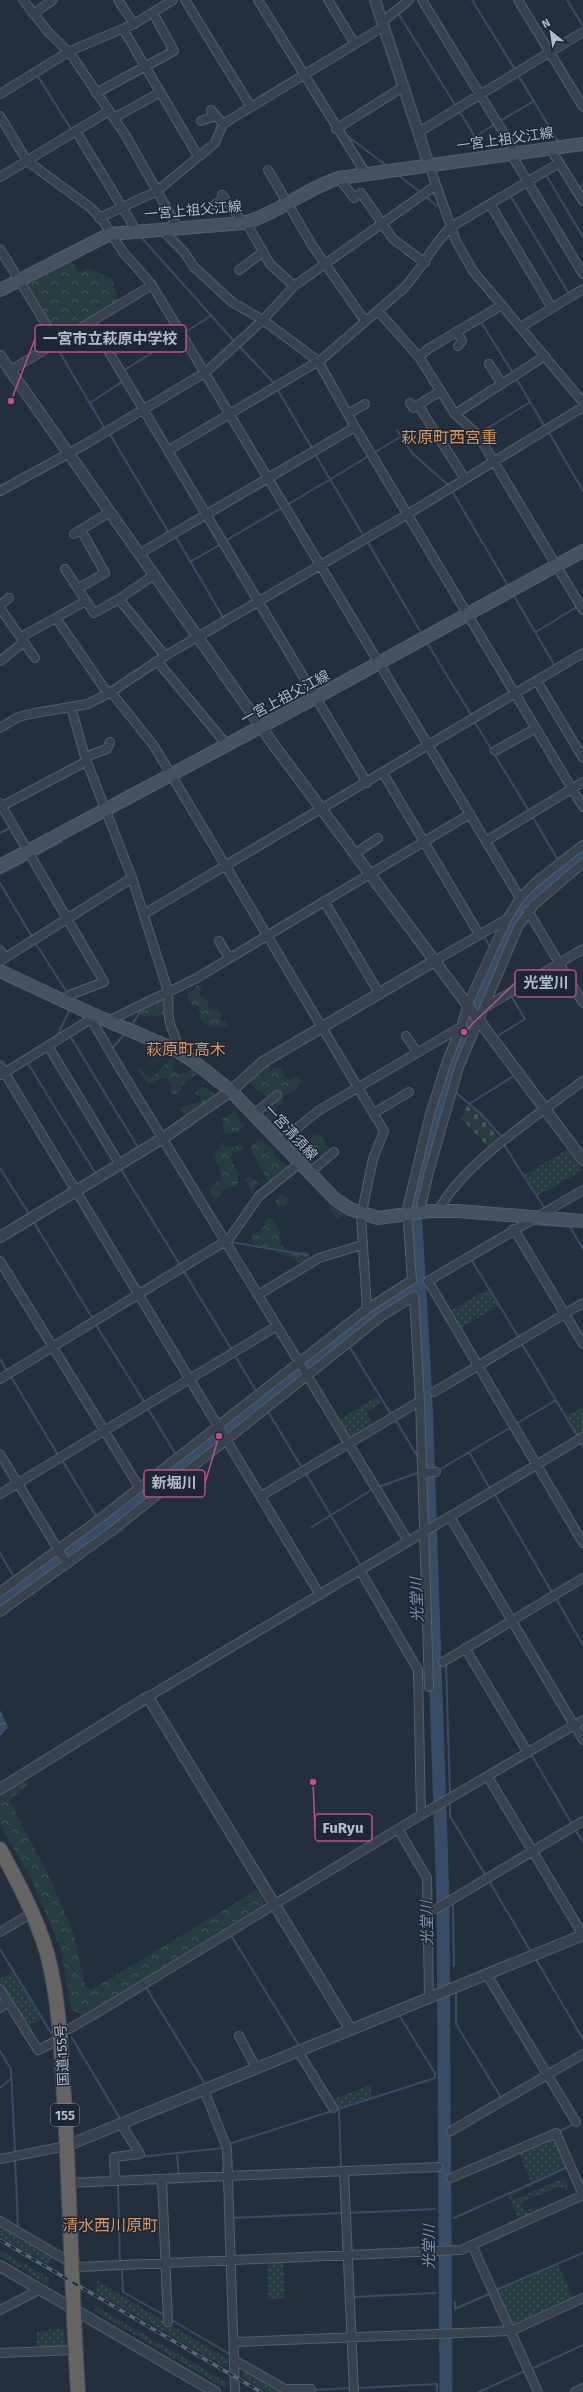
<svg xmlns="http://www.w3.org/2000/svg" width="583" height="2392" viewBox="0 0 583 2392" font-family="'Fira Sans','Noto Sans JP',sans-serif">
  <defs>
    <pattern id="grass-dots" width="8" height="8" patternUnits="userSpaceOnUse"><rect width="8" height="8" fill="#263c3f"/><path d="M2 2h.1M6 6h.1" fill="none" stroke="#435659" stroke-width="1.8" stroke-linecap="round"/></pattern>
    <pattern id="forest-crowns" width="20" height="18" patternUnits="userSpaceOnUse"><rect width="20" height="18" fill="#263c3f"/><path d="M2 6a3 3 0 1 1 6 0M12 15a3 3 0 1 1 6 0" fill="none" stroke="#435659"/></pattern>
    <pattern id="cemetery-stones" width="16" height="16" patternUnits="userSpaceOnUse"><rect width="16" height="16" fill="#263c3f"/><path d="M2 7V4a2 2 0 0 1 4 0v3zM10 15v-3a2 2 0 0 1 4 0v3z" fill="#435659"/></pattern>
    <pattern id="water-waves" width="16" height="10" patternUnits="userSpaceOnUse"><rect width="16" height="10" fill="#394c67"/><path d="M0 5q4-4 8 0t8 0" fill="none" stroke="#53647b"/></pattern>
  </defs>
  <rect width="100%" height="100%" fill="#242f3e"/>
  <path fill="url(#grass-dots)" d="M567 1150 582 1170 538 1196 524 1175Z
    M488 1289 498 1306 459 1329 449 1312Z
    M378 1396 382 1402 366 1412 374 1426 351 1439 337 1421Z
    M583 1407V1433L578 1436 566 1417Z
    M12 1972 41 2019 26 2028 0 1986V1979Z
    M370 2085 372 2097 339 2108 334 2099Z
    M556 2137 568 2166 531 2182 518 2151Z
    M569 2167 512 2195 514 2200 564 2178 568 2187 567 2190 558 2187 522 2202 521 2206 525 2211 535 2207 540 2210 579 2193 520 2222 508 2195Z
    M0 2224 52 2255 49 2265 0 2237Z
    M0 2250 49 2278 47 2284 0 2256Z
    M267 2260H283L285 2298 268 2299Z
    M558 2265 574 2300 513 2327 496 2292Z
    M97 2281 229 2360 227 2368 96 2292Z
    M95 2306 226 2382 225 2388 95 2311Z
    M64 2329 65 2349 37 2350V2331Z
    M244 2370 284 2392H267L242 2377Z"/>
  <path fill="url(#forest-crowns)" d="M70 260 79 272 90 268 112 279 118 300 116 304 62 336H55L21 282Z
    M197 985H201L200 995 207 999 208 1007 212 1010 217 1009 221 1013V1020L226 1021 227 1026 212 1027 202 1023 198 1007 190 1003 187 990 193 991Z
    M165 997 167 1002 164 1007 166 1011 164 1015 141 1017 139 1009Z
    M172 1058 176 1063 173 1066 174 1071 179 1074 190 1071 195 1065 198 1073 182 1085V1089L176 1094H172L170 1089 172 1087 167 1079 162 1078 149 1084 142 1078 137 1067 151 1078Z
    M268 1064 273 1068 281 1067 284 1077 289 1079 296 1076 301 1081 297 1088 283 1097 282 1104 275 1108 277 1116 269 1123 262 1118 267 1113 265 1108 269 1099 260 1090H255L248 1078Z
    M202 1087 208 1088 215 1095V1099L187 1117 184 1116 180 1109 181 1107 200 1102 201 1096 194 1094Z
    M235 1111 240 1121 245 1125 238 1132 224 1135 223 1118Z
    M317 1134 321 1136 330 1150 324 1158H320L309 1143 310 1139Z
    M221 1139 224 1146C231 1149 234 1148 240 1144L245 1149 233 1153 230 1158 239 1175 237 1186 223 1190 218 1199 211 1196 210 1187 220 1180 222 1176 214 1155 215 1151 221 1148Z
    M261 1139 274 1150 275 1157 289 1167 282 1175 277 1176 273 1182 267 1181C263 1168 254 1160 250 1146Z
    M249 1176 258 1182 252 1194 245 1179Z
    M276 1201a6 6 0 1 1 12 0a6 6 0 1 1-12 0Z
    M328 1200 347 1210 341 1217 336 1218 329 1209Z
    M267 1218H271L279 1229 281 1245 289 1252H308L309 1260 297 1263 292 1256 277 1254 273 1248 265 1246 258 1248 252 1241 253 1233 261 1232Z
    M23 1779 27 1786 9 1800 48 1874 74 1935 85 1986 91 1990 257 1890 264 1902V1907L83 2016 71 2009 61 1950 33 1883 0 1825V1792Z"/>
  <path fill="url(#cemetery-stones)" d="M466 1105 480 1115 500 1140 490 1149 461 1118Z"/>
  <path fill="url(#water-waves)" d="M0 1710 8 1727 0 1736Z"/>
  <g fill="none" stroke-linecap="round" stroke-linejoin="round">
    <path stroke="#394c67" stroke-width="2" d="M472 0 516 71
      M567 0 583 26
      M398 13 456 106
      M37 75 71 129
      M518 75 559 143
      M460 112 475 137 495 124
      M500 121 534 101
      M346 135 387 166
      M397 174 421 193
      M546 175 583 237
      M577 189 583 185
      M510 195 569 294
      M425 196 437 206
      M140 236 234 341
      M481 322 513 373
      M184 333 212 315
      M56 346 105 429
      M239 346 274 383
      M123 371 180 335
      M516 378 545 427
      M277 389 312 448
      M90 403 123 381
      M397 430 412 453 448 485
      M548 431 583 491
      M109 433 169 533
      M480 433 530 402
      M374 453 402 436
      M315 454 362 533
      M452 491 507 584
      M287 505 369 456
      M173 538 176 537 224 619
      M225 541 283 507
      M367 541 420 631
      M190 562 221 544
      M514 596 555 666
      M233 621 259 606
      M536 632 578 606
      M210 635 228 624
      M427 643 472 716
      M474 721 529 811
      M532 816 558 860
      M0 833 11 827
      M36 855 62 841
      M0 874 29 859
      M0 883 32 937
      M484 936 491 949
      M36 944 68 994
      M494 953 497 958
      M143 1002V999L158 993
      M131 1026 144 1006
      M499 1035 525 1019 512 997
      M57 1036 70 1009
      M70 1036 139 1149
      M112 1048 126 1033
      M27 1062 96 1174
      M564 1090 583 1076
      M455 1092 481 1114 502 1137
      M469 1104 512 1077
      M504 1145 545 1209
      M0 1168 29 1214
      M120 1168 180 1265
      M33 1221 93 1319
      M531 1224 570 1227 583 1249
      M230 1242 308 1255
      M471 1259 519 1338
      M183 1270 232 1350
      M96 1325 145 1403
      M522 1344 578 1437
      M349 1346 392 1416
      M515 1348 528 1340
      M234 1354 256 1391
      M0 1359 7 1371
      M10 1375 58 1455
      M261 1398 263 1401
      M147 1407 175 1453
      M267 1410 302 1468
      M395 1419 419 1459
      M516 1424 556 1400
      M580 1442 583 1447
      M469 1452 490 1489
      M62 1460 96 1516
      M181 1461 183 1464
      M439 1470 511 1427
      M305 1472 361 1566
      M378 1487 420 1472
      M494 1493 553 1594
      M101 1525 104 1529
      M312 1527 373 1489
      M0 1553 14 1577
      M19 1585 21 1588
      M555 1597 583 1645
      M446 1664 450 1795
      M531 1754 572 1824
      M450 1803V1816L486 1876
      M575 1829 583 1842
      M489 1881 530 1950
      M453 1904 454 1966
      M232 1937 298 2044
      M0 1949 51 2033
      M537 1961 583 2039
      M147 1989 204 2082
      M456 1994V2024L502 2099
      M72 2038 119 2117
      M0 2051 11 2069 15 2152
      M323 2084 339 2110 341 2169
      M0 2088 11 2079
      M558 2132 574 2124
      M444 2139 450 2135
      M229 2144 435 2078V2073L399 2015
      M177 2156 179 2176
      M140 2157 223 2148
      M15 2159 18 2228
      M118 2184 120 2262
      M441 2209 444 2208
      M348 2213 435 2209
      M231 2218 343 2213
      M454 2218 568 2167
      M444 2223 449 2221
      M122 2268 123 2292 164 2315
      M496 2290 583 2253
      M442 2293 445 2292
      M352 2297 436 2293
      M455 2302V2309L491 2293
      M445 2303 450 2302
      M170 2319 231 2355
      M531 2369 583 2345
      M357 2388 437 2384V2391
      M313 2390 351 2388
      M443 2391H446
      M479 2392 525 2371"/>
    <path stroke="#394c67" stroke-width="13" d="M0 1603 113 1522 188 1460 385 1306 419 1287
      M446 2392 443 1900 426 1399 415 1206 445 1090 464 1032 505 940 520 911 529 899 583 854"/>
    <g stroke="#565f6c" stroke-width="10">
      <path id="minor" d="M23 0 49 33 70 53 126 136 178 228
        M118 0 134 24
        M185 0 251 107
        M258 0 366 174
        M328 0 355 44
        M422 0 516 153
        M518 0 583 107
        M33 14 53 0
        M382 22 409 0
        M123 29 198 156
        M96 93 174 51 153 13
        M0 94 70 51 134 24 173 0
        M211 110 223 124 383 27
        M0 116 27 161 91 208 103 221 123 252 152 285 520 898
        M114 118 159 93
        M201 121 215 116
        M336 129 403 87
        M76 131 136 230
        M419 132 583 32
        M550 148 583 201
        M511 154 583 274
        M429 165 456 241 473 271 583 402
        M268 170 312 245 365 321
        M0 177 109 111
        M339 178 354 198 361 193 393 239 425 263
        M222 195 243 223
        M490 204 552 308
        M214 205 224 198
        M99 218 157 191 215 143 223 124
        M246 222 270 264 294 286
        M161 229 184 252 194 267 232 302 263 320 318 361 355 427 583 807
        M0 249 57 342
        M239 270 263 252
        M378 311 419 357 455 414 478 435 583 610
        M91 322 367 783
        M521 327 583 289
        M457 331 462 341 458 346
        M419 357 428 349 502 305
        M489 364 502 384
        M11 370 152 285
        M410 403 413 408 441 391
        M418 405 465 479
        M348 414 365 404
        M455 414 545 356
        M169 450 322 359 404 288C422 269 432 245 451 227L559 163
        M0 491 84 445 206 372 263 320 294 286 435 186
        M74 534 110 512
        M139 554 355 427
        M65 569 86 601
        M79 588 105 573 81 530
        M119 599 165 656
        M0 605 9 598
        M0 608 35 658
        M56 618 106 691 111 692 154 746 384 1131 373 1159 361 1216 367 1309
        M21 637 86 601 94 613 119 599 154 575
        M0 661 24 642
        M158 662 227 745
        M537 681 583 758
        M71 707 85 757 132 878 168 991C169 1002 167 1012 170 1023 172 1033 179 1039 176 1050
        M0 728 18 717 35 713 88 704 111 692 165 656 408 514 583 407
        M495 751 536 728
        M85 757 107 749 110 742
        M383 773 479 934
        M0 803 104 982 72 994 64 1000
        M2 806 87 761
        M486 841 583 782
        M356 853 378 838
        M324 901 379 993
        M528 911 583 1003
        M144 914 583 653
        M219 941 229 958
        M0 950 5 958
        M436 960 507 919 520 898 537 881 583 845
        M0 961 132 878
        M484 1008 583 949
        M92 1014 91 1019 119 1067 408 1541
        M108 1021 195 979 470 814
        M406 1036 417 1052
        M48 1046 120 1165
        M0 1065 320 1595
        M1 1075 91 1019
        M374 1113 409 1092
        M254 1114 277 1095
        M280 1142 318 1111 461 1027 468 1004 507 919
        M309 1173 334 1152
        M583 1190 428 1281 583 1543
        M438 1211C464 1162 538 1115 583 1081
        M423 1213 421 1206 429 1172 459 1067 518 927 534 905 583 863
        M514 1229 583 1344
        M0 1261 139 1487
        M258 1295 319 1258 362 1245
        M0 1379 229 1239 259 1196 300 1163
        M434 1392 583 1303
        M0 1454 67 1564
        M422 1473 436 1472
        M0 1494 277 1326
        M261 1496 420 1401
        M450 1517 583 1740
        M360 1570 418 1670 421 1815
        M0 1592 102 1517 367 1309 412 1280 407 1209 430 1114 447 1061 461 1027
        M0 1612 112 1531 382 1316 414 1296 420 1401 429 1687
        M465 1648 528 1753
        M443 1662 583 1578
        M148 1697 583 1437
        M488 1777 583 1935
        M398 1829 427 1878 429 1998
        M436 1909 583 1821
        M0 1932 32 1913
        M487 1975 576 2122
        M0 1989 38 2050 62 2038
        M0 2008 7 2002
        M61 2030 69 2029 100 2011 421 1815 583 1720
        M239 2036 256 2068
        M298 2051 333 2108
        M204 2090 227 2148 235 2392
        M451 2131 583 2054
        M0 2159 66 2146
        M344 2172 354 2392
        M451 2178 556 2133 583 2195
        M162 2179 168 2322
        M115 2181 114 2157 140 2154 121 2124
        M68 2183 438 2167
        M0 2221 78 2267 461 2250 583 2195
        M472 2245 538 2392
        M0 2310 41 2289
        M235 2342 511 2331 583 2298
        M0 2353 75 2350
        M236 2361 290 2392
        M286 2389H311
        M575 2392 583 2388"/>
    </g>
    <g stroke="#565f6c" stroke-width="12">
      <path id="tertiary" d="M375 0 429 165
        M0 356 276 748 583 1160
        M0 1237 163 1138 231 1091 263 1062 436 960
        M0 1789 148 1697 351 2030
        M66 2146 583 1935
        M0 2266 215 2392"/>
    </g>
    <g stroke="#565f6c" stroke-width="14">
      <path id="secondary" d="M0 290 110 234 243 223C277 214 305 189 339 178L583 144
        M0 866 324 693 583 551
        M0 971 92 1014 176 1050 193 1061 231 1091 334 1198 350 1209 378 1218 430 1211H458L583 1221"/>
    </g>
    <g stroke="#434c59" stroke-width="16">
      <path id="trunk" d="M0 1849C18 1882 36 1916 47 1953 61 2006 61 2058 65 2112 70 2205 72 2299 78 2392"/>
    </g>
    <use href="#minor" stroke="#38414e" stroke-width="8"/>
    <use href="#tertiary" stroke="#38414e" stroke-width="10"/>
    <use href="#secondary" stroke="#465061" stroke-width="12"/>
    <use href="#trunk" stroke="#656462" stroke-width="14"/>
    <g stroke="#5a6575" stroke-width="3.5">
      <path id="rail" d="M0 2240 261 2392"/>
    </g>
    <use href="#rail" stroke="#1d2633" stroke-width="2" stroke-dasharray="6" stroke-linecap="butt"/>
  </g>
  <g text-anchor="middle" stroke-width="3" stroke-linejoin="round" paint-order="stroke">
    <rect fill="#1d2633" stroke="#878f9c" stroke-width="1" x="51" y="2104" width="28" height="22" rx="3"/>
    <g font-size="13" font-weight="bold" fill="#b4bcc9">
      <text x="65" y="2120">155</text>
    </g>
    <g font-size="14" fill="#b4bcc9" stroke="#1d2633">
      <text transform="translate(505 139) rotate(-8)" y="5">一宮上祖父江線</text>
      <text transform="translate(193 210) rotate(-5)" y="5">一宮上祖父江線</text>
      <text transform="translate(285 697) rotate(-28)" y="5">一宮上祖父江線</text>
      <text transform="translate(291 1132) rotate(47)" y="5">一宮清須線</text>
      <text transform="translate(62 2055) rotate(-93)" y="5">国道155号</text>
    </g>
    <g font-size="15" font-style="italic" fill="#7c92b1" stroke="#1d2633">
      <text transform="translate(417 1600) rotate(-92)" y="5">光堂川</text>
      <text transform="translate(427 1923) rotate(-91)" y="5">光堂川</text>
      <text transform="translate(429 2247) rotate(-90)" y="5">光堂川</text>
    </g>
    <g font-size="16" fill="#d59563" stroke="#1d2633">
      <text x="449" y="443">萩原町西宮重</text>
      <text x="186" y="1055">萩原町高木</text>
      <text x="110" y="2231">清水西川原町</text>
    </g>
  </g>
  <path fill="none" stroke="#bd5182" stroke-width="1.5" d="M11 401L35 339M464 1032L515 983M219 1436L205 1483M313 1782L315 1828"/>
  <g fill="#bd5182" stroke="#1d2633" stroke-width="1.5">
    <circle cx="11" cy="401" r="4"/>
    <circle cx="464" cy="1032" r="4"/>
    <circle cx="219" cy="1436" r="4"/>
    <circle cx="313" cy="1782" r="4"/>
  </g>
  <g fill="#1d2633" stroke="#bd5182" stroke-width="1.5">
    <rect x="35" y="325" width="151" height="27" rx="4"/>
    <rect x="515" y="970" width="61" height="27" rx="4"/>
    <rect x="144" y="1470" width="61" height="27" rx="4"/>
    <rect x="315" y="1814" width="57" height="27" rx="4"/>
  </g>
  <g font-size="15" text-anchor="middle" font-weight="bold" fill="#b4bcc9">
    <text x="110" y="344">一宮市立萩原中学校</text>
    <text x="546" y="988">光堂川</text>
    <text x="174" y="1488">新堀川</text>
    <text x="343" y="1833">FuRyu</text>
  </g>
  <g transform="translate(551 32) rotate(330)" stroke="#1d2633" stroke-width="3" paint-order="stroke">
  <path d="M0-3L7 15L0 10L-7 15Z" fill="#b4bcc9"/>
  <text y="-6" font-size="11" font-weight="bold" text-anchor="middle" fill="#b4bcc9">N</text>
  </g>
</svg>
